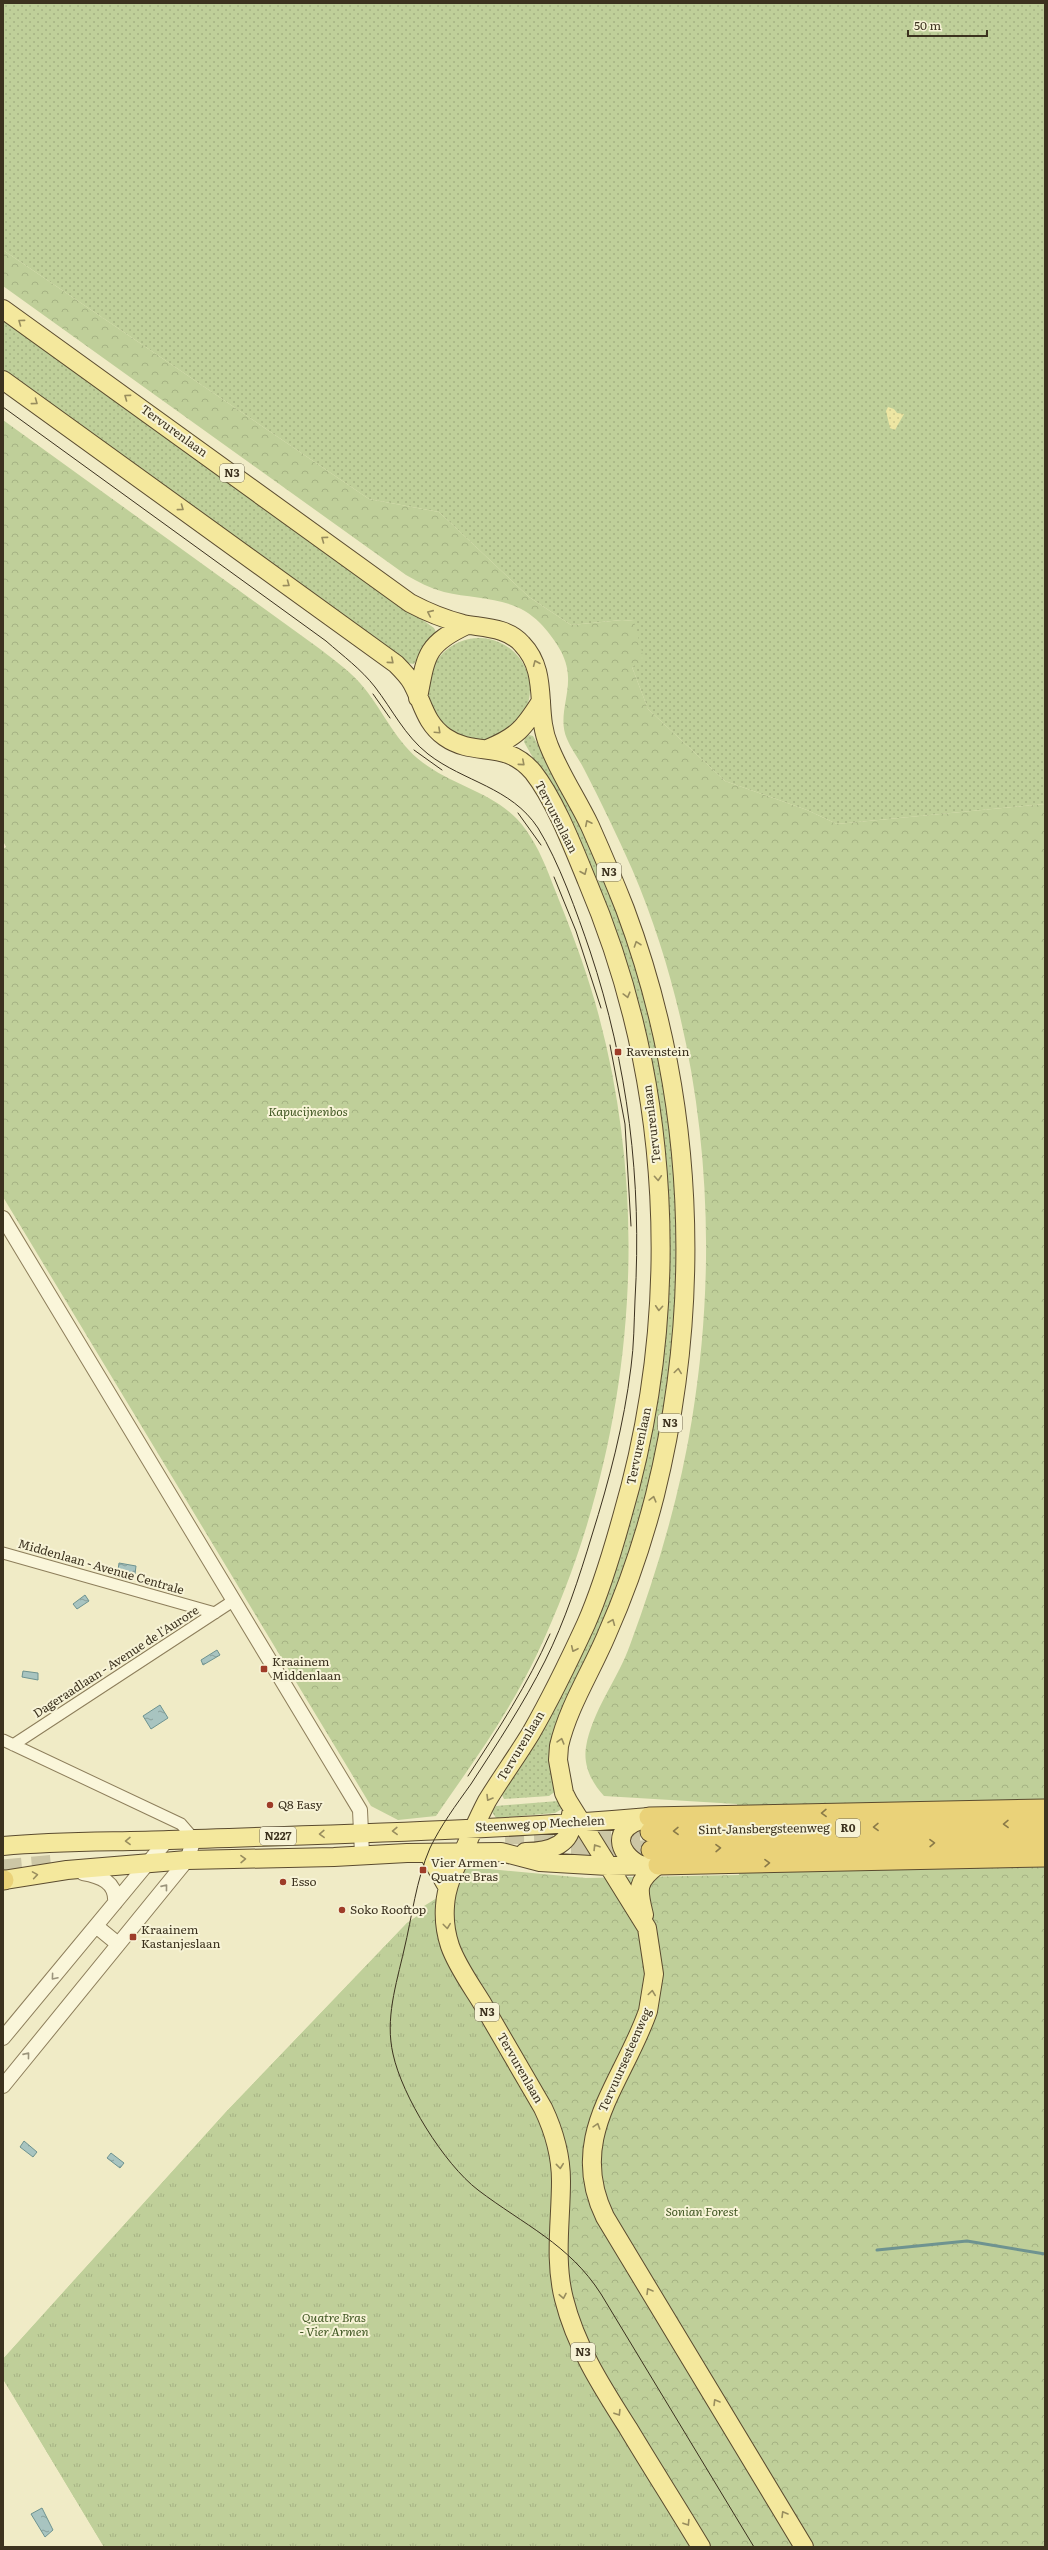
<svg xmlns="http://www.w3.org/2000/svg" width="1048" height="2550" viewBox="0 0 1048 2550" font-family="Literata,serif">
  <defs>
    <pattern id="grass-dots" width="8" height="8" patternUnits="userSpaceOnUse"><rect width="8" height="8" fill="#bfcf99"/><path d="M2 2h.1M6 6h.1" fill="none" stroke="#a5b283" stroke-width="1.8" stroke-linecap="round"/></pattern>
    <pattern id="forest-crowns" width="20" height="18" patternUnits="userSpaceOnUse"><rect width="20" height="18" fill="#bfcf99"/><path d="M2 6a3 3 0 1 1 6 0M12 15a3 3 0 1 1 6 0" fill="none" stroke="#a5b283"/></pattern>
    <pattern id="sand-dots" width="8" height="8" patternUnits="userSpaceOnUse"><rect width="8" height="8" fill="#ede6a3"/><path d="M2 2h.1M6 6h.1" fill="none" stroke="#ccc68c" stroke-width="1.8" stroke-linecap="round"/></pattern>
    <pattern id="park-tufts" width="24" height="20" patternUnits="userSpaceOnUse"><rect width="24" height="20" fill="#bfcf99"/><path d="M3 7l-1-3M5 7V3M7 7l1-3M15 17l-1-3M17 17v-4M19 17l1-3" fill="none" stroke="#a5b283"/></pattern>
    <pattern id="water-ripples" width="26" height="14" patternUnits="userSpaceOnUse"><rect width="26" height="14" fill="#a8c4c0"/><path d="M2 4q2-2 4 0t4 0M15 11q2-2 4 0t4 0" fill="none" stroke="#8aa09b"/></pattern>
  </defs>
  <rect width="100%" height="100%" fill="#f0ebc6"/>
  <path fill="url(#grass-dots)" d="M3 3H1045V804L837 824 807 810 725 781 648 709 632 667 634 621 622 620 571 625 529 597 439 512 369 499 3 250Z
    M3 319 434 628 436 632 423 648 414 664 407 663 3 372Z
    M428 689a51 51 0 1 1 102 0a51 51 0 1 1-102 0Z
    M529 735 533 736 575 810 630 942 655 1036 675 1162 677 1316 656 1460 627 1564 550 1762 556 1791 549 1796 504 1799 502 1795 535 1742 651 1426 657 1105 548 784 524 742 525 738Z
    M558 1801 562 1809 555 1813 496 1818 492 1812 496 1806Z"/>
  <path fill="url(#forest-crowns)" d="M3 250 369 499 439 512 529 597 571 625 622 620 634 621 644 660 632 667 648 709 725 781 807 810 837 824 1045 804V2547H104L3 2379V2359L226 2112 407 1923 422 1913 424 1906 458 1885 467 1867 586 1878 739 1875 737 1804 604 1796C592 1783 583 1766 586 1747 592 1711 618 1679 630 1645 657 1572 680 1495 692 1419 722 1236 705 1040 632 869 617 835 601 802 584 769 579 759 571 749 567 739 558 719 569 698 568 677 568 657 554 638 540 623 514 596 478 600 444 592 430 588 418 582 406 575L3 286Z
    M3 420 320 649C335 661 353 673 365 689 384 713 397 743 422 762 456 788 500 793 526 830 539 848 547 869 555 890 570 927 584 964 595 1002 656 1215 632 1453 538 1652 511 1710 472 1764 436 1816L398 1820 371 1806 3 1197V849L6 847 3 841Z"/>
  <path fill="url(#sand-dots)" d="M888 407 894 409 897 413 904 414 895 430 890 428 886 411Z"/>
  <path fill="url(#park-tufts)" d="M422 1913 539 2115 553 2167 554 2289 558 2312 576 2358 690 2547H104L3 2379V2359L226 2112 407 1923Z"/>
  <path fill="url(#water-ripples)" stroke="#6e9390" d="M119 1563 136 1566 135 1574 118 1570Z
    M85 1595 89 1601 77 1609 73 1604Z
    M217 1650 220 1655 203 1665 201 1660Z
    M23 1671 38 1673V1680L22 1677Z
    M160 1705 168 1718 151 1729 143 1716Z
    M24 2141 37 2152 33 2157 20 2147Z
    M111 2153 124 2163 120 2168 107 2158Z
    M42 2508 53 2530 45 2537 31 2514Z"/>
  <g fill="none" stroke-linecap="round" stroke-linejoin="round">
    <path stroke="#6e9390" stroke-width="3" d="M877 2250 967 2241 1045 2254"/>
    <path stroke="#ccc6a5" stroke-width="19" stroke-dasharray="19 10" stroke-linecap="butt" d="M505 1835 650 1832
      M542 1849 651 1850
      M3 1869 57 1864"/>
    <g stroke="#8d7e5b" stroke-width="13">
      <path id="minor" d="M3 1553 215 1613
        M3 1740 181 1824 194 1839
        M13 1745 233 1601"/>
    </g>
    <g stroke="#8d7e5b" stroke-width="16">
      <path id="tertiary" d="M3 1218 360 1810 362 1854
        M83 1873C100 1876 117 1882 115 1903
        M96 1926 118 1944
        M3 2038 167 1840
        M3 2086 187 1860 194 1839"/>
    </g>
    <g stroke="#5a4b2f" stroke-width="20">
      <path id="primary" d="M3 309 410 603C427 612 444 619 463 624 484 628 507 627 522 644 550 673 534 712 549 746 560 774 577 799 590 826 602 853 614 881 625 909 695 1096 703 1302 655 1495 643 1542 627 1589 607 1634 592 1670 568 1707 559 1746L558 1760 564 1793 568 1801 647 1928 654 1974 648 2011C623 2083 566 2137 605 2217L804 2547
        M3 380 396 664C402 670 408 676 412 683 423 703 425 723 445 737 475 758 505 739 533 772 555 800 573 847 587 881 672 1081 683 1308 622 1517 612 1553 601 1590 586 1624 569 1661 551 1698 531 1733 517 1756 501 1778 487 1801 478 1818 471 1835 463 1852 454 1870 446 1887 445 1906 444 1919 446 1934 450 1946 457 1966 471 1985 482 2003 502 2038 523 2073 543 2108 554 2131 561 2155 561 2181 561 2220 554 2260 564 2299 576 2347 602 2387 628 2428 652 2468 677 2507 701 2547
        M418 698C426 655 426 644 467 625
        M487 749C517 737 524 728 541 701
        M3 1846C58 1841 113 1842 169 1840 329 1834 490 1831 649 1817
        M525 1852C549 1852 576 1845 571 1814
        M428 1853 448 1888
        M640 1865C616 1852 613 1829 641 1820
        M4 1880 67 1870 187 1860 334 1857 407 1853 501 1852 540 1862 608 1866 658 1865
        M644 1915C638 1890 635 1882 658 1865"/>
    </g>
    <g stroke="#5a4b2f" stroke-width="21">
      <path id="trunk" d="M649 1817 1045 1809
        M650 1832 1045 1824
        M651 1850 1045 1841
        M658 1865 1045 1857
        M3 1880H4"/>
    </g>
    <use href="#minor" stroke="#faf6da" stroke-width="11"/>
    <use href="#tertiary" stroke="#faf6da" stroke-width="14"/>
    <use href="#primary" stroke="#f4e89d" stroke-width="18"/>
    <use href="#trunk" stroke="#ead279" stroke-width="19"/>
    <path stroke="#3c321f" stroke-width="1" d="M3 407 326 641C343 656 361 669 375 687 392 709 405 736 428 754 464 782 511 787 538 828 559 862 577 913 590 951 628 1065 642 1181 635 1300 634 1323 634 1345 631 1367 624 1424 609 1481 592 1535 579 1578 565 1621 545 1661 524 1703 497 1744 471 1784 456 1805 441 1825 430 1848 416 1880 412 1917 404 1950 396 1985 385 2019 393 2054 402 2096 444 2164 478 2190 524 2225 569 2244 601 2294L754 2547
      M373 694 390 718
      M414 750 442 770
      M518 813 541 845
      M554 877 576 931 601 1008
      M610 1045 625 1124 631 1226
      M468 1776C498 1730 528 1684 550 1634"/>
  </g>
  <defs><path id="oneway-chevron" d="M-2-3.5L2.5 0L-2 3.5" fill="none" stroke-width="1.6" stroke-linecap="round" stroke-linejoin="round"/></defs>
  <g stroke="#988d5e">
    <use href="#oneway-chevron" transform="translate(21 322) rotate(-144)"/>
    <use href="#oneway-chevron" transform="translate(127 397) rotate(-144)"/>
    <use href="#oneway-chevron" transform="translate(35 402) rotate(36)"/>
    <use href="#oneway-chevron" transform="translate(181 508) rotate(36)"/>
    <use href="#oneway-chevron" transform="translate(324 539) rotate(-144)"/>
    <use href="#oneway-chevron" transform="translate(287 584) rotate(36)"/>
    <use href="#oneway-chevron" transform="translate(430 613) rotate(-156)"/>
    <use href="#oneway-chevron" transform="translate(391 661) rotate(40)"/>
    <use href="#oneway-chevron" transform="translate(536 663) rotate(-113)"/>
    <use href="#oneway-chevron" transform="translate(438 731) rotate(43)"/>
    <use href="#oneway-chevron" transform="translate(522 763) rotate(41)"/>
    <use href="#oneway-chevron" transform="translate(588 823) rotate(-116)"/>
    <use href="#oneway-chevron" transform="translate(584 872) rotate(67)"/>
    <use href="#oneway-chevron" transform="translate(637 944) rotate(-109)"/>
    <use href="#oneway-chevron" transform="translate(627 995) rotate(75)"/>
    <use href="#oneway-chevron" transform="translate(658 1178) rotate(86)"/>
    <use href="#oneway-chevron" transform="translate(659 1308) rotate(94)"/>
    <use href="#oneway-chevron" transform="translate(678 1371) rotate(-82)"/>
    <use href="#oneway-chevron" transform="translate(653 1499) rotate(-75)"/>
    <use href="#oneway-chevron" transform="translate(612 1622) rotate(-68)"/>
    <use href="#oneway-chevron" transform="translate(574 1649) rotate(115)"/>
    <use href="#oneway-chevron" transform="translate(561 1741) rotate(-74)"/>
    <use href="#oneway-chevron" transform="translate(489 1798) rotate(121)"/>
    <use href="#oneway-chevron" transform="translate(395 1831) rotate(178)"/>
    <use href="#oneway-chevron" transform="translate(322 1834) rotate(178)"/>
    <use href="#oneway-chevron" transform="translate(128 1841) rotate(179)"/>
    <use href="#oneway-chevron" transform="translate(596 1847) rotate(-122)"/>
    <use href="#oneway-chevron" transform="translate(243 1859) rotate(-1)"/>
    <use href="#oneway-chevron" transform="translate(35 1875) rotate(-9)"/>
    <use href="#oneway-chevron" transform="translate(447 1926) rotate(83)"/>
    <use href="#oneway-chevron" transform="translate(652 1993) rotate(-82)"/>
    <use href="#oneway-chevron" transform="translate(597 2126) rotate(-72)"/>
    <use href="#oneway-chevron" transform="translate(560 2166) rotate(84)"/>
    <use href="#oneway-chevron" transform="translate(649 2291) rotate(-121)"/>
    <use href="#oneway-chevron" transform="translate(563 2296) rotate(79)"/>
    <use href="#oneway-chevron" transform="translate(716 2402) rotate(-121)"/>
    <use href="#oneway-chevron" transform="translate(618 2413) rotate(58)"/>
    <use href="#oneway-chevron" transform="translate(784 2514) rotate(-121)"/>
    <use href="#oneway-chevron" transform="translate(687 2523) rotate(58)"/>
  </g>
  <g stroke="#8a7a48">
    <use href="#oneway-chevron" transform="translate(824 1813) rotate(179)"/>
    <use href="#oneway-chevron" transform="translate(1006 1824) rotate(179)"/>
    <use href="#oneway-chevron" transform="translate(876 1827) rotate(179)"/>
    <use href="#oneway-chevron" transform="translate(676 1831) rotate(179)"/>
    <use href="#oneway-chevron" transform="translate(932 1843) rotate(-1)"/>
    <use href="#oneway-chevron" transform="translate(718 1848) rotate(-1)"/>
    <use href="#oneway-chevron" transform="translate(767 1863) rotate(-1)"/>
  </g>
  <g stroke="#9b947c">
    <use href="#oneway-chevron" transform="translate(165 1887) rotate(-51)"/>
    <use href="#oneway-chevron" transform="translate(54 1977) rotate(130)"/>
    <use href="#oneway-chevron" transform="translate(27 2055) rotate(-51)"/>
  </g>
  <g fill="#9e3c28" stroke="#f7f3d6" stroke-width="1.5">
    <rect x="614" y="1048" width="8" height="8" rx="2"/>
    <rect x="260" y="1665" width="8" height="8" rx="2"/>
    <circle cx="270" cy="1805" r="4"/>
    <rect x="419" y="1866" width="8" height="8" rx="2"/>
    <circle cx="283" cy="1882" r="4"/>
    <circle cx="342" cy="1910" r="4"/>
    <rect x="129" y="1933" width="8" height="8" rx="2"/>
  </g>
  <g text-anchor="middle" stroke-width="4" stroke-linejoin="round" paint-order="stroke">
    <g fill="#f7f3d6" stroke="#746c56" stroke-width="1">
      <rect x="220" y="464" width="24" height="18" rx="3"/>
      <rect x="597" y="863" width="24" height="18" rx="3"/>
      <rect x="658" y="1414" width="24" height="18" rx="3"/>
      <rect x="836" y="1819" width="24" height="18" rx="3"/>
      <rect x="260" y="1827" width="36" height="18" rx="3"/>
      <rect x="475" y="2003" width="24" height="18" rx="3"/>
      <rect x="571" y="2343" width="24" height="18" rx="3"/>
    </g>
    <g font-size="11" font-weight="bold" fill="#3c321f">
      <text x="232" y="477">N3</text>
      <text x="609" y="876">N3</text>
      <text x="670" y="1427">N3</text>
      <text x="848" y="1832">R0</text>
      <text x="278" y="1840">N227</text>
      <text x="487" y="2016">N3</text>
      <text x="583" y="2356">N3</text>
    </g>
    <g font-size="12" fill="#3c321f" stroke="#f7f3d6">
      <text transform="translate(174 431) rotate(36)" y="4">Tervurenlaan</text>
      <text transform="translate(556 817) rotate(63)" y="4">Tervurenlaan</text>
      <text transform="translate(652 1124) rotate(-97)" y="4">Tervurenlaan</text>
      <text transform="translate(639 1446) rotate(-78)" y="4">Tervurenlaan</text>
      <text transform="translate(101 1567) rotate(16)" y="4">Middenlaan - Avenue Centrale</text>
      <text transform="translate(116 1662) rotate(-33)" y="4">Dageraadlaan - Avenue de l'Aurore</text>
      <text transform="translate(521 1746) rotate(-59)" y="4">Tervurenlaan</text>
      <text transform="translate(540 1824) rotate(-3)" y="4">Steenweg op Mechelen</text>
      <text transform="translate(764 1829) rotate(-1)" y="4">Sint-Jansbergsteenweg</text>
      <text transform="translate(625 2060) rotate(-66)" y="4">Tervuursesteenweg</text>
      <text transform="translate(520 2068) rotate(60)" y="4">Tervurenlaan</text>
    </g>
    <g font-size="12" fill="#3c321f" stroke="#f7f3d6" text-anchor="start">
      <text x="626" y="1056">Ravenstein</text>
      <text x="272" y="1666">Kraainem<tspan x="272" dy="14">Middenlaan</tspan></text>
      <text x="278" y="1809">Q8 Easy</text>
      <text x="431" y="1867">Vier Armen -<tspan x="431" dy="14">Quatre Bras</tspan></text>
      <text x="291" y="1886">Esso</text>
      <text x="350" y="1914">Soko Rooftop</text>
      <text x="141" y="1934">Kraainem<tspan x="141" dy="14">Kastanjeslaan</tspan></text>
    </g>
    <g font-size="12" font-style="italic" fill="#435925" stroke="#f7f3d6">
      <text x="308" y="1116">Kapucijnenbos</text>
      <text x="702" y="2216">Sonian Forest</text>
      <text x="334" y="2322">Quatre Bras<tspan x="334" dy="14">- Vier Armen</tspan></text>
    </g>
  </g>
  <rect width="1048" height="2550" fill="none" stroke="#3c321f" stroke-width="8"/>
  <path d="M908 30v6h79v-6" fill="none" stroke="#3c321f" stroke-width="2"/>
  <text x="914" y="30" font-size="12" fill="#3c321f" stroke="#f7f3d6" stroke-width="3" paint-order="stroke">50 m</text>
</svg>
